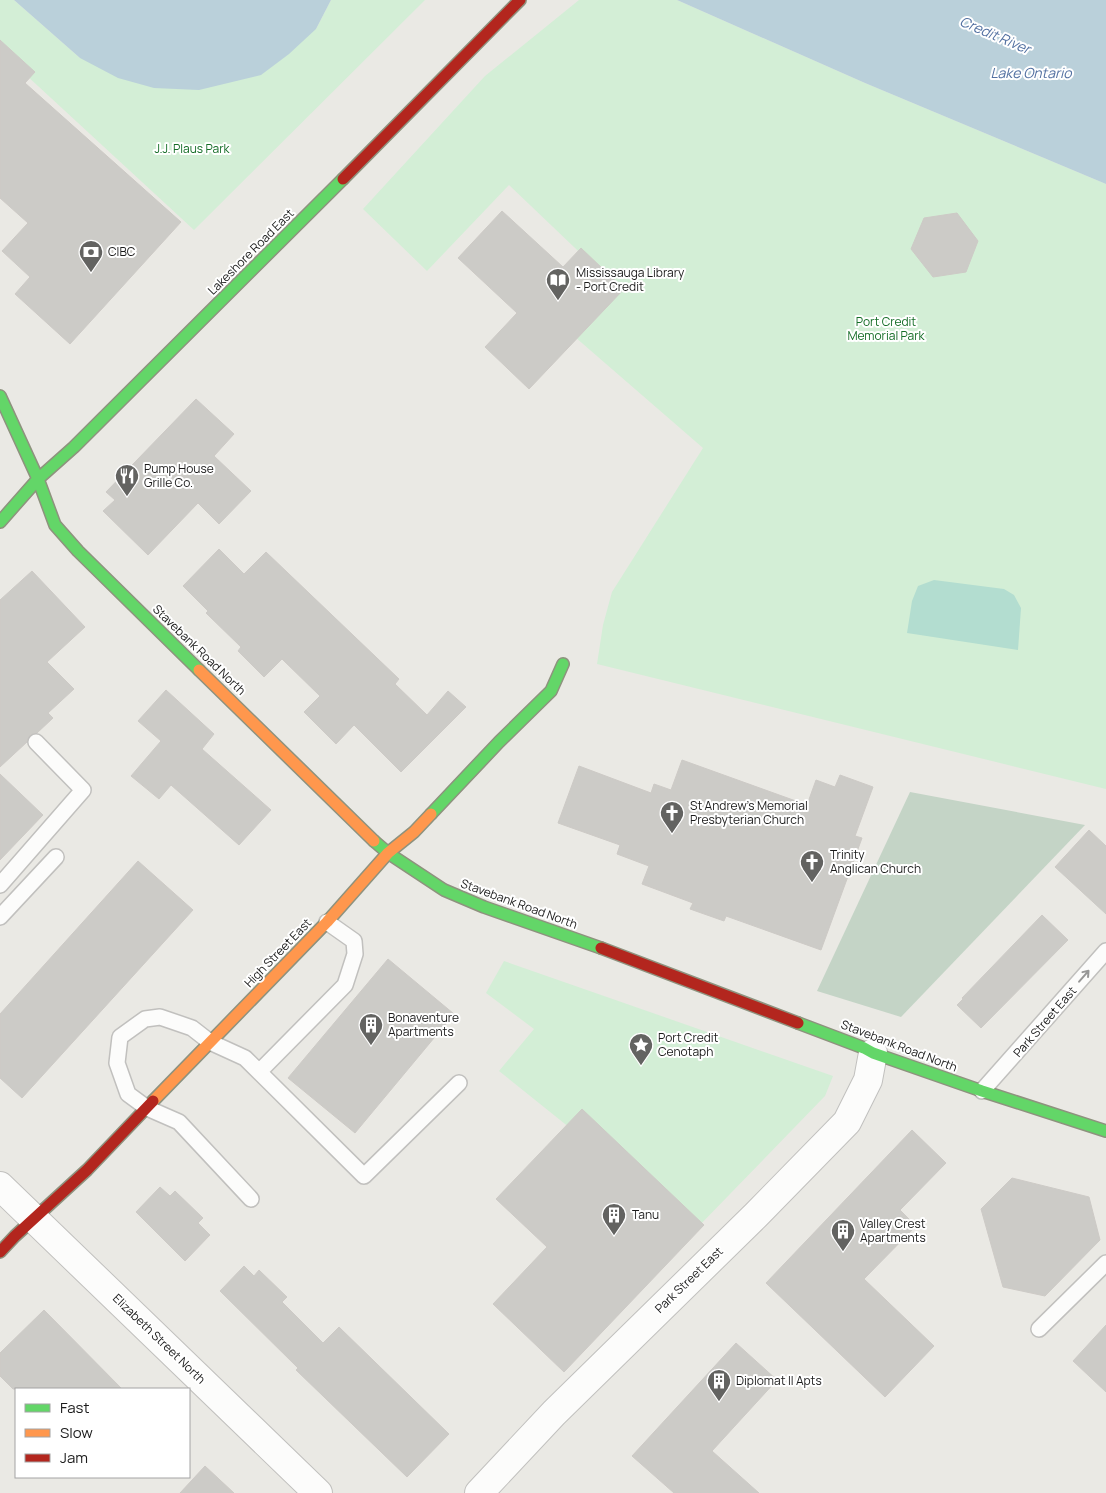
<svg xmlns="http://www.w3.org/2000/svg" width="1106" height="1493" viewBox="0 0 1106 1493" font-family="Manrope,sans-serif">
  <rect width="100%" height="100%" fill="#eae9e4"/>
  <path fill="#c4d4c6" d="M910 792 1085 825 901 1017 817 991Z"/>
  <path fill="#d3eed6" d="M0 0H14L80 58 316 29 331 0H425L194 230 25 74 0 100Z
    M579 0H677L865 83 1106 184V789L597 664 603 625 612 592 703 448 575 337 618 289 509 185 427 271 363 209 485 76Z
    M504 961 833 1076 825 1096 696 1229 499 1071 534 1029 486 993Z"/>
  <path fill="#b3ddd0" d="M934 580 1004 589 1014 595 1021 608 1018 650 907 633 912 601 918 586Z"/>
  <path fill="#bad0da" d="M14 0H331L316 29 289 54 261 75 199 90 154 88 118 78 80 58Z
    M677 0H1106V184L865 83Z"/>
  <path fill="#cccbc7" stroke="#cdcac6" d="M0 40 35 72 25 83 181 222 70 344 15 294 30 277 2 251 28 223 0 198Z
    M502 211 563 267 581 248 624 289 529 389 485 347 517 313 458 258Z
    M957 213 978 241 966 272 933 277 911 249 924 218Z
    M196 399 234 434 214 456 251 491 219 524 198 503 148 555 103 511 115 500 106 492Z
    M219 549 244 574 266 552 399 679 395 684 427 715 448 691 466 707 401 772 354 725 336 744 304 712 320 696 282 659 264 677 238 651 241 647 206 613 208 611 183 586Z
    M32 571 85 627 47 662 74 689 48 713 53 718 37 733 30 735 27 742 0 767V600Z
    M166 690 214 734 202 749 271 810 239 845 171 785 159 799 131 776 161 741 138 721Z
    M682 760 807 805 816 780 835 787 840 775 873 787 855 836 862 838 821 950 726 916 724 921 690 909 693 903 642 884 649 866 617 854 620 845 558 823 579 766 651 793 654 784 671 790Z
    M0 774 43 815 0 860Z
    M1089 830 1106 846V914L1055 867Z
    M138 861 193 910 22 1098 0 1078V1014Z
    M1042 915 1068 940 981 1028 957 1005 963 999 962 998Z
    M388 959 454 1014 355 1133 288 1078Z
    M582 1109 704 1225 564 1372 493 1304 547 1247 496 1199Z
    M912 1130 946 1163 900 1210 916 1226 864 1279 934 1346 885 1397 766 1283Z
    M1012 1178 1089 1197 1100 1240 1045 1296 1003 1287 981 1209Z
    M160 1187 170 1196 175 1191 203 1218 198 1223 210 1235 185 1261 136 1212Z
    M244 1266 254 1276 259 1270 287 1297 282 1302 323 1343 339 1327 449 1434 407 1477 296 1370 298 1368 220 1291Z
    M44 1310 122 1389H13L0 1376V1353Z
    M1106 1325V1392L1073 1361Z
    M736 1343 777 1380 712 1451 759 1493H674L632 1456Z
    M205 1466 234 1493H180Z"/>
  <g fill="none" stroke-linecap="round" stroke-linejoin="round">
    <g stroke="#c1c0be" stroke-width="18">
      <path id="lane" d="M0 885 83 790 36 742
        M0 917 56 857
        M260 1071 345 985 355 954 354 941 327 922
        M982 1091 1106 951
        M251 1199 179 1122 147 1108 128 1094 117 1063 120 1037 145 1019 160 1017 192 1028 210 1042 245 1058 364 1176 459 1083
        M1039 1329 1106 1263"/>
    </g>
    <g stroke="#c1c0be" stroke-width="30">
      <path id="street" d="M0 1186 318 1493
        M479 1493 554 1413 756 1215 847 1122 868 1080 873 1053"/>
    </g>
    <g stroke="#8e927e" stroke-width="14">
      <path id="fast" d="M0 396 38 479 55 525 78 551 199 670
        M0 522 38 479 74 447 343 179
        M431 814 499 742 551 691 563 664
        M374 841 388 853 444 890 484 907 601 948
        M798 1023 864 1048 873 1053 982 1091 1106 1131"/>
    </g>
    <g stroke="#8e927e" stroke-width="14">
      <path id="slow" d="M199 670 374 841
        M153 1101 327 922 388 853 414 832 431 814"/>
    </g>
    <g stroke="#8e927e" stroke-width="14">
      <path id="jam" d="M343 179 520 0
        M601 948 798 1023
        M0 1252 15 1236 87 1170 153 1101"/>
    </g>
    <use href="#lane" stroke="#fcfcfb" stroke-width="15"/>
    <use href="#street" stroke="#fcfcfb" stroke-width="28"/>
    <use href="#fast" stroke="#63d668" stroke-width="11"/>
    <use href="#slow" stroke="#ff974d" stroke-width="11"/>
    <use href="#jam" stroke="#b3261e" stroke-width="11"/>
  </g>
  <defs><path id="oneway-shaft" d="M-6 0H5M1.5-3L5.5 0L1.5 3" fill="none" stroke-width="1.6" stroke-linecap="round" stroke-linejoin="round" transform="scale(1.25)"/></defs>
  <use stroke="#979796" href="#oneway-shaft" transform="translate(1084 976) rotate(-49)"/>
  <defs>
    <g id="bank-pin" transform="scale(1.25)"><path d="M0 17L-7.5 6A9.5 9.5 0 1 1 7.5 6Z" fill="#636361" stroke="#fff"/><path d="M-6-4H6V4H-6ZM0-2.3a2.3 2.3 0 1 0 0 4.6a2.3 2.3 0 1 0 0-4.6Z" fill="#fff"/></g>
    <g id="library-pin" transform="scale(1.25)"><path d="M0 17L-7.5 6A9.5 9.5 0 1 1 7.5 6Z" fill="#636361" stroke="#fff"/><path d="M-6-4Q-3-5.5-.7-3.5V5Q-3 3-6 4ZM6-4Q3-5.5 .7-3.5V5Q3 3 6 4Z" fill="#fff"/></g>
    <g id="restaurant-pin" transform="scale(1.25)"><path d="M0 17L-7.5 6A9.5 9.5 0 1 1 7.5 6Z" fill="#636361" stroke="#fff"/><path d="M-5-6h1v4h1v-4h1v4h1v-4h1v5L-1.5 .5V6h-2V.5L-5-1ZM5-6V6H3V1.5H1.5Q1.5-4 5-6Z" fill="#fff"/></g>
    <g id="church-pin" transform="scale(1.25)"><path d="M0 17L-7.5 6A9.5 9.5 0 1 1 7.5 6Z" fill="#636361" stroke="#fff"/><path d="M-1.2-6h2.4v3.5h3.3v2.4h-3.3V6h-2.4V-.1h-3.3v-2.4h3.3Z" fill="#fff"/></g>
    <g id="building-pin" transform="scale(1.25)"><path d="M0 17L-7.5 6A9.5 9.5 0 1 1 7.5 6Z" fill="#636361" stroke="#fff"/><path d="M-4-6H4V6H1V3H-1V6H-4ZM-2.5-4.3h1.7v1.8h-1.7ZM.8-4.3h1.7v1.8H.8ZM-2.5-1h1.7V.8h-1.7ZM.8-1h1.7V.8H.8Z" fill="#fff"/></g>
    <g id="sight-pin" transform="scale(1.25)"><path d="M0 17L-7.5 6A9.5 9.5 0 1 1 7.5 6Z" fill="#636361" stroke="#fff"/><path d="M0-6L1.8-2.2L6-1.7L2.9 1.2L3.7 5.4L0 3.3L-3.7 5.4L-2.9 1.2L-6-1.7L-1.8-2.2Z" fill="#fff"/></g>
  </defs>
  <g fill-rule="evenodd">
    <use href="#bank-pin" x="91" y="252"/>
    <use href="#library-pin" x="558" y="280"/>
    <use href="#restaurant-pin" x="127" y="476"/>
    <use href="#church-pin" x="672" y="813"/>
    <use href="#church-pin" x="812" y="862"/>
    <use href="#building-pin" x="371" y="1025"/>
    <use href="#sight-pin" x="641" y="1045"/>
    <use href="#building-pin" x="614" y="1215"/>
    <use href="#building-pin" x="843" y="1231"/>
    <use href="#building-pin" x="719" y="1381"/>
  </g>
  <g text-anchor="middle" stroke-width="4" stroke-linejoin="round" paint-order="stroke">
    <g font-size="12" fill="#156d27" stroke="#fff">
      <text x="192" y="153">J.J. Plaus Park</text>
      <text x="886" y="326">Port Credit<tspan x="886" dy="14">Memorial Park</tspan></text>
    </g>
    <g font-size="12" fill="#1b1b1b" stroke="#fff" text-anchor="start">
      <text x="108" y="256">CIBC</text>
      <text x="576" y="277">Mississauga Library<tspan x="576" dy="14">- Port Credit</tspan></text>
      <text x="144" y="473">Pump House<tspan x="144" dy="14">Grille Co.</tspan></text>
      <text x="690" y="810">St Andrew's Memorial<tspan x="690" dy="14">Presbyterian Church</tspan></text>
      <text x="830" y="859">Trinity<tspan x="830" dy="14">Anglican Church</tspan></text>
      <text x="388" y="1022">Bonaventure<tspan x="388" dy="14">Apartments</tspan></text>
      <text x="658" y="1042">Port Credit<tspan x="658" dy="14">Cenotaph</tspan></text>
      <text x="632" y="1219">Tanu</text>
      <text x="860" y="1228">Valley Crest<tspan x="860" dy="14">Apartments</tspan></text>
      <text x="736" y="1385">Diplomat II Apts</text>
    </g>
    <g font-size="12" fill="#1b1b1b" stroke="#fff">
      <text transform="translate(251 252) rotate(-45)" y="4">Lakeshore Road East</text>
      <text transform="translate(199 650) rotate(44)" y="4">Stavebank Road North</text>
      <text transform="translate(519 904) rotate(20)" y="4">Stavebank Road North</text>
      <text transform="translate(278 953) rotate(-46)" y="4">High Street East</text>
      <text transform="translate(1045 1022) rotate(-49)" y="4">Park Street East</text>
      <text transform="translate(899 1046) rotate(21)" y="4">Stavebank Road North</text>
      <text transform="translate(689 1280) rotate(-44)" y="4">Park Street East</text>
      <text transform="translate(159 1339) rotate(44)" y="4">Elizabeth Street North</text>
    </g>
    <g font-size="14" font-style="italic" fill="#5270a1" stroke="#fff">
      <text transform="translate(995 35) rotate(23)" y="5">Credit River</text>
      <text x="1031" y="78">Lake Ontario</text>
    </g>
  </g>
  <rect x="15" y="1388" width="175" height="90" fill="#ffffff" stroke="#a4a4a4"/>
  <rect x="25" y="1404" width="25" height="8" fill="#63d668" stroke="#a4a4a4"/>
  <text x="60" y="1413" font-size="15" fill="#1b1b1b">Fast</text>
  <rect x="25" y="1429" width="25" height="8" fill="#ff974d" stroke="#a4a4a4"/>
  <text x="60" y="1438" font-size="15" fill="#1b1b1b">Slow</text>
  <rect x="25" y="1454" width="25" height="8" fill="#b3261e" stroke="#a4a4a4"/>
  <text x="60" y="1463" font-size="15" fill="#1b1b1b">Jam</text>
</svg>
